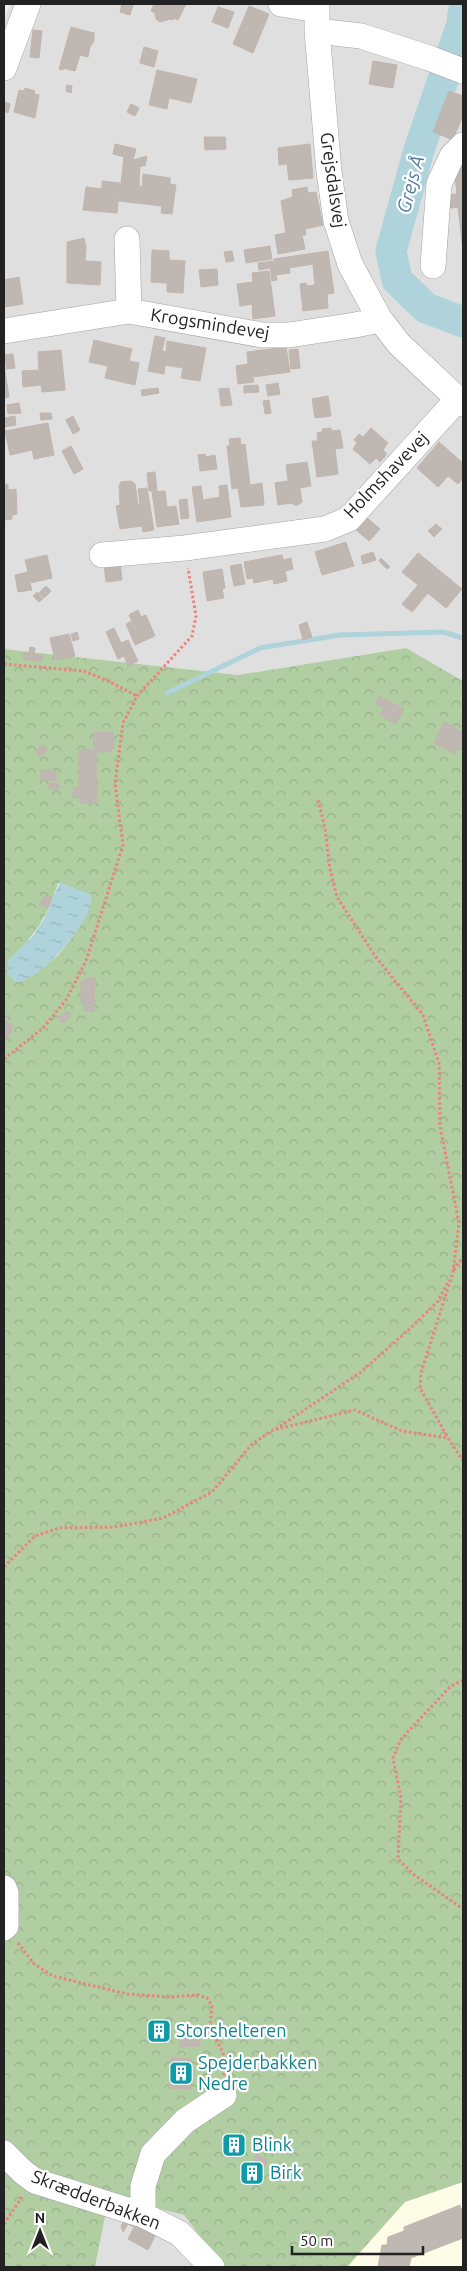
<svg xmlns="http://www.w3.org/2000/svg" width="467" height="2271" viewBox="0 0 467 2271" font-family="Ubuntu,sans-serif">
  <defs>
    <pattern id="forest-crowns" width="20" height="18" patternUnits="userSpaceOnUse" patternTransform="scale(1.25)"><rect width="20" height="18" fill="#b1cda2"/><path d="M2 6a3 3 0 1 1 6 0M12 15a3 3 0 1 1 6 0" fill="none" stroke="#98b08b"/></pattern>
    <pattern id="water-ripples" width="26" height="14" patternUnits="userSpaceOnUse" patternTransform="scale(1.25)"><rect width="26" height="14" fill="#aed3db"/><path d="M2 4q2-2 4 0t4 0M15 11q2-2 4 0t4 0" fill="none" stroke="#95b5bc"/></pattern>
  </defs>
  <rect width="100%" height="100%" fill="#f1eee9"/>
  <path fill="#e0dfdf" d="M10 4H463V681L406 648 238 675 4 649V19Z
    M109 2195 184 2215 223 2267H95Z"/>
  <path fill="#fdfce7" d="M463 2182V2267H347L405 2202Z"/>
  <path fill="url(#forest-crowns)" fill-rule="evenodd" d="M406 648 463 681V2182L405 2202 347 2267H223L184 2215 109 2196 95 2267H4V649L238 675ZM58 883 91 895C94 910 66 948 55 958 44 968 32 975 19 982L8 961C32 940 49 915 58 883Z"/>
  <path fill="url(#water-ripples)" d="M60 882 91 895C96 918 39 984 15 982L7 973 8 961 32 937 44 919Z"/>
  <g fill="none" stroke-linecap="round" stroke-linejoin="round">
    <path stroke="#aed3db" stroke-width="5" d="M167 693 260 648 340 635 443 632 463 638"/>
    <path stroke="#aed3db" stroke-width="31" d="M463 13 462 24 419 150 391 251 397 280 426 308 463 322"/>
  </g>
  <path fill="#bfb7b2" stroke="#c2b5ad" d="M122 4 133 5 130 15 120 12Z
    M154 4H186L178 20 174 18 173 20 170 19 160 22 156 19 155 13 151 11Z
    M249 6 269 14 253 53 233 44Z
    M218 7 234 12 228 28 212 22Z
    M71 27 94 33V41L90 47 88 57 80 55 75 71 63 68V70L59 69Z
    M33 30 42 31 39 58 30 57Z
    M144 47 158 51 154 67 140 63Z
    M373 61 397 65 393 88 369 84Z
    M157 70 197 79 191 103 169 98 167 109 149 105Z
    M67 85 72 86 71 93 66 91Z
    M25 88 35 91 34 94 39 95 35 118 14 112 19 90 24 91Z
    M449 91 463 96V115L453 140 433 132Z
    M4 102 10 104 8 113 4 111Z
    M131 104 139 108 135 116 127 112Z
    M204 137H225L226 149 205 150Z
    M115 144 136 149 133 160 147 156 145 166H140L139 186 142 187 143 174 170 178V184L176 185 172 214 161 213 162 206 119 201 124 157 113 154Z
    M310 144 313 178 289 180 287 164 279 165 278 148Z
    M463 158V251L458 207 445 209 443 195 457 194 453 160Z
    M102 181 120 183 117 213 83 210 86 187 102 189Z
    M307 187 308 193 316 192 323 225 305 229 306 235H302L305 249 278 254 275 235 286 233 281 201 293 197 292 190Z
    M84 238 86 247 85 261 101 262 100 285 67 283V242Z
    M270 246 272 259 246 263 244 250Z
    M152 250 169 251V260L185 261 183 293 167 292V283L151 282Z
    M232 251 234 261 226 262 224 252Z
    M328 251 334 293 327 294 328 308 303 311 300 284 306 283 307 286 315 285 313 264 289 268 290 273 276 275 277 280 272 281 270 268 259 270 258 263 274 261V259Z
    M217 269 218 285 201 287 199 270Z
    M269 271 275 316 253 319 252 304 240 306 237 284 253 282 252 273Z
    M19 277 23 304 4 307V280Z
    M155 336 165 338 162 351 166 352 167 341 206 348 200 381 181 378 183 368 165 365 164 374 148 371Z
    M94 340 132 349 129 361 139 363 135 385 105 378 108 366 89 362Z
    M286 347 290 372 253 377 254 382 238 384 236 366 248 364 247 352Z
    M298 349 300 368 291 369 289 350Z
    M61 350 65 390 42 392 41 385 23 387 22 371 39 370 38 352Z
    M13 354 15 368 6 369V364H4L9 397 4 398V355Z
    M278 383 280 394 268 396 266 385Z
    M258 385 259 392 244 393V386Z
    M158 388 159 393 142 396 141 390Z
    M229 388 232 405 221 406 219 389Z
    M328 396 331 416 315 418 312 399Z
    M269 400 271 413 265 414 263 401Z
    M19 403 21 413 8 414 7 405Z
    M40 413H51L52 419 41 420Z
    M15 416 16 425 4 427V418Z
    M73 416 80 430 73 434 66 420Z
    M48 423 54 455 34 459 32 450 10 455 5 431Z
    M331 428V431L340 430 343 448 335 449 338 474 317 477 312 441H318L317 433 322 432V429Z
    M371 428 388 443 383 450 387 454 380 462 376 458 370 464 353 449 357 443 354 440 359 434 363 437Z
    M240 438 241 445 245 444 250 485 262 483 264 505 241 507 238 488 232 489 227 446H230L229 439Z
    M439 442 463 463V478L458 484 448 476 438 487 417 468Z
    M71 446 83 469 74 474 62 451Z
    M205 454 206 457 215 455 217 469 200 471 198 455Z
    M307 462 311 486 300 488 302 502 298 505H294L292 503 278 505 275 483 288 481 286 465Z
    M155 472 157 491H149L147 473Z
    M131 481 135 484 138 505 140 504 138 489 147 488 154 530 143 532 142 526 120 529 116 506 120 505 119 486 121 482Z
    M8 484V490L16 489 17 514 12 515V519L4 520V485Z
    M227 485 231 517 197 522 192 487 201 486 203 500 220 497 219 486Z
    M165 491 167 507 176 506 179 524 157 527 152 492Z
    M187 499 189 518 181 519 179 500Z
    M366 517 380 529 369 541 355 529Z
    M436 524 442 529 434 537 428 531Z
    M346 542 354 566 322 575 315 552Z
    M373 552 376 560 363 564 361 556Z
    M418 553 462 589 446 608 428 593 412 612 402 604 418 585 402 572Z
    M47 555 52 578 30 583 32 590 18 592 15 575 28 572 25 560Z
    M282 555 283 560 291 558 293 569 285 571 287 581 274 584 273 579 254 583 253 578 247 579 244 562Z
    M381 558 390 567 387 569 379 561Z
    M120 562 122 580 106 582 104 564Z
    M241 564 245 584 234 586 230 566Z
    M222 569 225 588 222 589 224 598 207 601 203 572Z
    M46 586 51 591 44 598 39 593Z
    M37 592 43 599 39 602 33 596Z
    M138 610 141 617 146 615 155 636 135 645 126 624 132 621 129 615Z
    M307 622 312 637 303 640 299 625Z
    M114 628 121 643 128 640 138 661 128 666 124 656 118 659 106 632Z
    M77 632 79 639 73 641 71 634Z
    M69 634 75 656 55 660 50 638Z
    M30 647 35 648 34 654 43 656 42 662 23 659 24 653H29Z
    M379 696 404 709 396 724 380 715 384 708 375 703Z
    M444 722 463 732V750L458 748 455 754 434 743Z
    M113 732 114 747 110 752H96L97 803H81V797L73 798V788L79 787V750H94L93 733Z
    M43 744 48 750 40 756 35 751Z
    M41 770H56V780L41 781Z
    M49 783H59V789H49Z
    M45 895 52 898 48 907 40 904Z
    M85 978H95L94 1011H84V1003H81V981H85Z
    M67 1011 71 1016 63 1023 58 1018Z
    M4 1021 14 1026 7 1039 4 1038Z
    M154 2023 168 2029 163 2039 149 2033Z
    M180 2035H200V2046L180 2047Z
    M171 2058 192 2059 190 2089 169 2088Z
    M238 2138 242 2147 230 2152 226 2142Z
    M257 2154 268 2161 262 2169 252 2163Z
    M250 2165 260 2172 254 2180 244 2174Z
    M460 2205 461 2209 463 2208V2238L411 2258 409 2267H378L382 2245H387L388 2237 404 2231V2227Z
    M126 2217 137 2224 136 2226 155 2236 148 2250 128 2239 134 2227 128 2224 123 2232 121 2226Z"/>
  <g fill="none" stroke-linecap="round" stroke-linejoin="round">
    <g stroke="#a3a3a3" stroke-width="26">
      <path id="minor" d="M281 4 317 10
        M317 4V31L329 172 336 221 350 264 379 318 399 344 463 404
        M317 31 361 36 429 58 463 71
        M4 68 28 4
        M127 239 129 311
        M433 266 439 184 452 156 463 145
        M4 331 129 311 262 335H289L355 325 370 322 379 318
        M102 555 185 548 325 529 349 519 458 399
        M4 1888 6 1893V1926L4 1928
        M4 2153 23 2172 35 2181 143 2215 179 2233 212 2267
        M143 2215V2186L153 2154 185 2121 224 2095"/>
    </g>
    <path stroke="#ef817c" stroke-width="3" stroke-dasharray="2.5 2.5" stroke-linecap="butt" d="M4 664 84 671 108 681 137 696
      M318 800 325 828 330 869 337 897 375 956 423 1015 439 1063 440 1126 459 1223 453 1272 421 1373 420 1388 448 1438
      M4 1059 43 1028 66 1000 86 961 123 845 115 783 123 723 137 696 192 636 196 616 188 568
      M454 1270 463 1257
      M276 1429 361 1372 414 1325 438 1301 449 1280
      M4 1567 35 1536 59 1528 115 1527 163 1518 212 1492 252 1444 273 1430 355 1410 402 1431 448 1438 463 1461
      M463 1680 451 1686 401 1739 393 1758 401 1798 398 1859 413 1874 463 1909
      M18 1943 34 1964 53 1976 127 1994 169 1997 198 1995 207 1998 212 2006 210 2025 223 2053 224 2076
      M4 2224 22 2197"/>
    <use href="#minor" stroke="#fff" stroke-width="25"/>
  </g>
  <defs>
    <g id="building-square" transform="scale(1.25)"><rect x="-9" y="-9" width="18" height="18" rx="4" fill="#0f9aa8" stroke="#fff"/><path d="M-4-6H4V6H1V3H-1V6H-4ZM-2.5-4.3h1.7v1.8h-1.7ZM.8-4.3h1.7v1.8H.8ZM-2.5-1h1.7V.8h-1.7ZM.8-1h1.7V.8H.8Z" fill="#fff"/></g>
  </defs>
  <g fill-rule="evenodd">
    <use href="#building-square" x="159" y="2031"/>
    <use href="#building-square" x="181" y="2073"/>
    <use href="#building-square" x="234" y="2145"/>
    <use href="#building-square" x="252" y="2173"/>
  </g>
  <g text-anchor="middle" stroke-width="4.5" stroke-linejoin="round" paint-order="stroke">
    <g font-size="18" fill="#222" stroke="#fff">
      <text transform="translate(333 180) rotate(82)" y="6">Grejsdalsvej</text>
      <text transform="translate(210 324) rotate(9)" y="6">Krogsmindevej</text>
      <text transform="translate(386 475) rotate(-46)" y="6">Holmshavevej</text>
      <text transform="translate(96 2200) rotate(21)" y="6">Skrædderbakken</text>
    </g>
    <g font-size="18" fill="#0d838f" stroke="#fff" text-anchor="start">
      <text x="176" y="2037">Storshelteren</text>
      <text x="198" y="2069">Spejderbakken<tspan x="198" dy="21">Nedre</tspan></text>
      <text x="252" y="2151">Blink</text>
      <text x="270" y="2179">Birk</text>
    </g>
    <g font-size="19" font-style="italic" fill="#4e799c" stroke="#fff">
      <text transform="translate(410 184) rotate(-75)" y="7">Grejs Å</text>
    </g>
  </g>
  <rect width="467" height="2271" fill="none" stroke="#222222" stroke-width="10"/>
  <g transform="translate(40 2231)" stroke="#ffffff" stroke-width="4" paint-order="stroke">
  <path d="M0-4L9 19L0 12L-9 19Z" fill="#222222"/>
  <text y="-8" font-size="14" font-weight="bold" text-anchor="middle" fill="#222222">N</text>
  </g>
  <path d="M292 2246v8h131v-8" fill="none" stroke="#222222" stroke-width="2.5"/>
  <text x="300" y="2246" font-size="15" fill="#222222" stroke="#ffffff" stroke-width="4" paint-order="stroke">50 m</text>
</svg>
